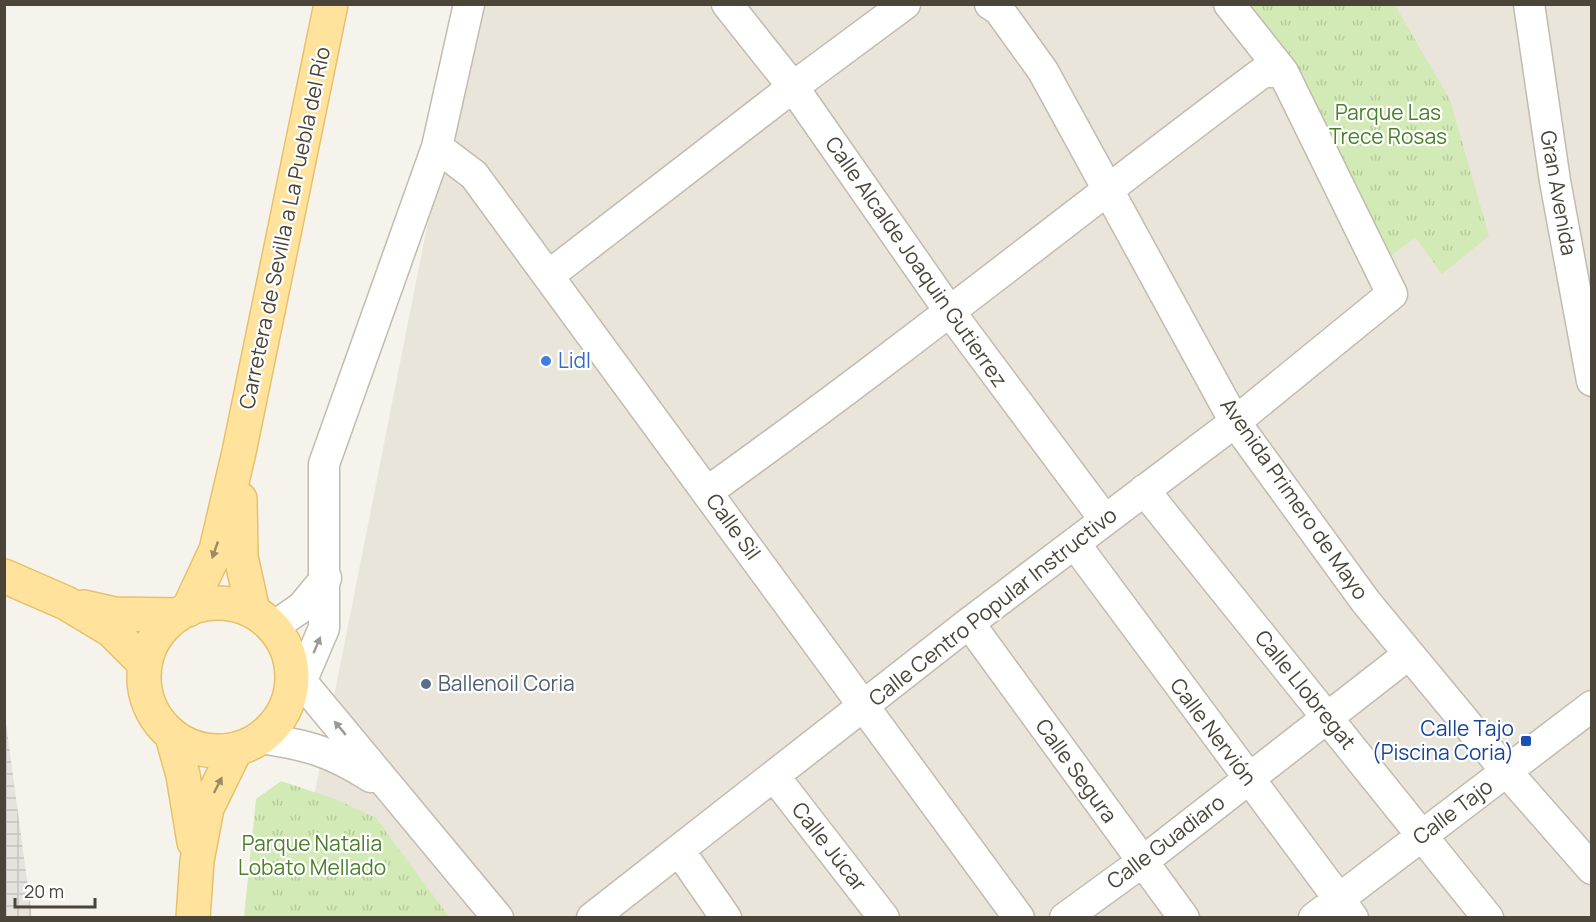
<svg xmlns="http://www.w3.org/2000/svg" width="1596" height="922" viewBox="0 0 1596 922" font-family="Manrope,sans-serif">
  <defs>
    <pattern id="industrial-grid" width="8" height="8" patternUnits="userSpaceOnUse" patternTransform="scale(1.5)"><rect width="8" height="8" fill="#e6e2dd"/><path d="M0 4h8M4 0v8" fill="none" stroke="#c7c3be"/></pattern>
    <pattern id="grass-tufts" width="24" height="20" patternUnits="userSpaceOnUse" patternTransform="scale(1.5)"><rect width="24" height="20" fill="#d2eab5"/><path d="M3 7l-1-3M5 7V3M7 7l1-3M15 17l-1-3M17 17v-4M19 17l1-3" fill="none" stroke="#b6ca9c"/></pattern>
  </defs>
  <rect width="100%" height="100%" fill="#f6f3ec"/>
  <path fill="#eae5da" d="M471 5H1591V917L290 918Z"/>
  <path fill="url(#industrial-grid)" d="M4 716H5L32 917H5Z"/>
  <path fill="url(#grass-tufts)" d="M1234 5H1395L1450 100 1489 236 1442 274 1415 237 1384 262Z
    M281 781 335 799 376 818 449 917H244L256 799Z"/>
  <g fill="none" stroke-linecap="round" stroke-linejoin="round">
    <g stroke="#c2bbae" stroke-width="33">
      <path id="minor" d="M727 4 793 87 950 312 1105 520
        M990 4 999 10 1043 71 1235 422 1366 602 1506 771 1592 869
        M1529 4 1555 181 1592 381
        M437 147 474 175 1019 918
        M548 276 793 87 905 4
        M1144 490 1488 918
        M707 492C896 357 1077 211 1263 72H1283
        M1075 544 1353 918
        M969 623 1184 918
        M273 627 302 607 326 578
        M292 670 498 918
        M290 696 301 682 324 628V464L437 147 469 4
        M260 738C307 745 330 751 371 777
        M774 776 884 918
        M679 850 726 918
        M592 918 969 623 1235 422 1392 294 1283 72 1229 4
        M1065 918 1142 862 1409 654
        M1314 918 1592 706"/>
    </g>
    <g stroke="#e6c16a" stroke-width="36">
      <path id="major" d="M240 499 241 557 253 611
        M4 576 66 603 111 630 145 664
        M144 677a74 74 0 1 1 148 0a74 74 0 1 1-148 0Z
        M84 607 115 614 178 615
        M188 610 216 550 239 452 331 4
        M172 736 183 775 194 842
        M193 918 197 861 207 808 236 749"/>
    </g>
    <use href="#minor" stroke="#fff" stroke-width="30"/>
    <use href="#major" stroke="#ffe39c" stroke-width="33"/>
  </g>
  <defs><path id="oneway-solid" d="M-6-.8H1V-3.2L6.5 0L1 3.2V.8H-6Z" transform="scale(1.5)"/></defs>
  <g fill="#9c8c66">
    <use href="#oneway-solid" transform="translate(215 550) rotate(109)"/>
    <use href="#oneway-solid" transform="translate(218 785) rotate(-63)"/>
  </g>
  <g fill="#9c9892">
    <use href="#oneway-solid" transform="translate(317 645) rotate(-67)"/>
    <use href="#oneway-solid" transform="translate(340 728) rotate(-130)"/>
  </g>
  <circle fill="#3f7fe0" stroke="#fff" stroke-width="2" cx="546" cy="361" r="6"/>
  <circle fill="#5c6f8a" stroke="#fff" stroke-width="2" cx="426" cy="684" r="6"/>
  <rect fill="#1a4fb4" stroke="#fff" stroke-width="2" x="1520" y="735" width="12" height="12" rx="3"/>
  <g text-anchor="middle" stroke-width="4.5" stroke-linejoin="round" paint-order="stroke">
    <g font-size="21" fill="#4a7f2a" stroke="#fff">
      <text x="1388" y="120">Parque Las<tspan x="1388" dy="24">Trece Rosas</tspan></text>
      <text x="312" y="851">Parque Natalia<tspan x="312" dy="24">Lobato Mellado</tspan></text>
    </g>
    <g font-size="21" fill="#4b4439" stroke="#fff">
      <text transform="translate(1558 193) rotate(80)" y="7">Gran Avenida</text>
      <text transform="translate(285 228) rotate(-78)" y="7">Carretera de Sevilla a La Puebla del Río</text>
      <text transform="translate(916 262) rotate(55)" y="7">Calle Alcalde Joaquin Gutierrez</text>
      <text transform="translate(1294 499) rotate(55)" y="7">Avenida Primero de Mayo</text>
      <text transform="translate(733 527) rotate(54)" y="7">Calle Sil</text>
      <text transform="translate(993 607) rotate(-38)" y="7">Calle Centro Popular Instructivo</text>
      <text transform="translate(1305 690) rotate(51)" y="7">Calle Llobregat</text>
      <text transform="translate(1213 732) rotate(53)" y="7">Calle Nervión</text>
      <text transform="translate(1076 771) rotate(54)" y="7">Calle Segura</text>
      <text transform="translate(1453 812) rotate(-37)" y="7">Calle Tajo</text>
      <text transform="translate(1166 842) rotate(-37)" y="7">Calle Guadiaro</text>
      <text transform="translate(829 847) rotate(52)" y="7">Calle Júcar</text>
    </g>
    <g font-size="21" fill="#366cbe" stroke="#fff" text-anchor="start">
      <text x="558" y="368">Lidl</text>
    </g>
    <g font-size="21" fill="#4e5e75" stroke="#fff" text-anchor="start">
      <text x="438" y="691">Ballenoil Coria</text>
    </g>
    <g font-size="21" fill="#164399" stroke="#fff" text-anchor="end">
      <text x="1514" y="736">Calle Tajo<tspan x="1514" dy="24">(Piscina Coria)</tspan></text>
    </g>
  </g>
  <rect width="1596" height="922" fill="none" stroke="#4b4439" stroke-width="12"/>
  <path d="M15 898v9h80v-9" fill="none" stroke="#4b4439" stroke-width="3"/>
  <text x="24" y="898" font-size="18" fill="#4b4439" stroke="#ffffff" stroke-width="4.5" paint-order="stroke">20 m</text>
</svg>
